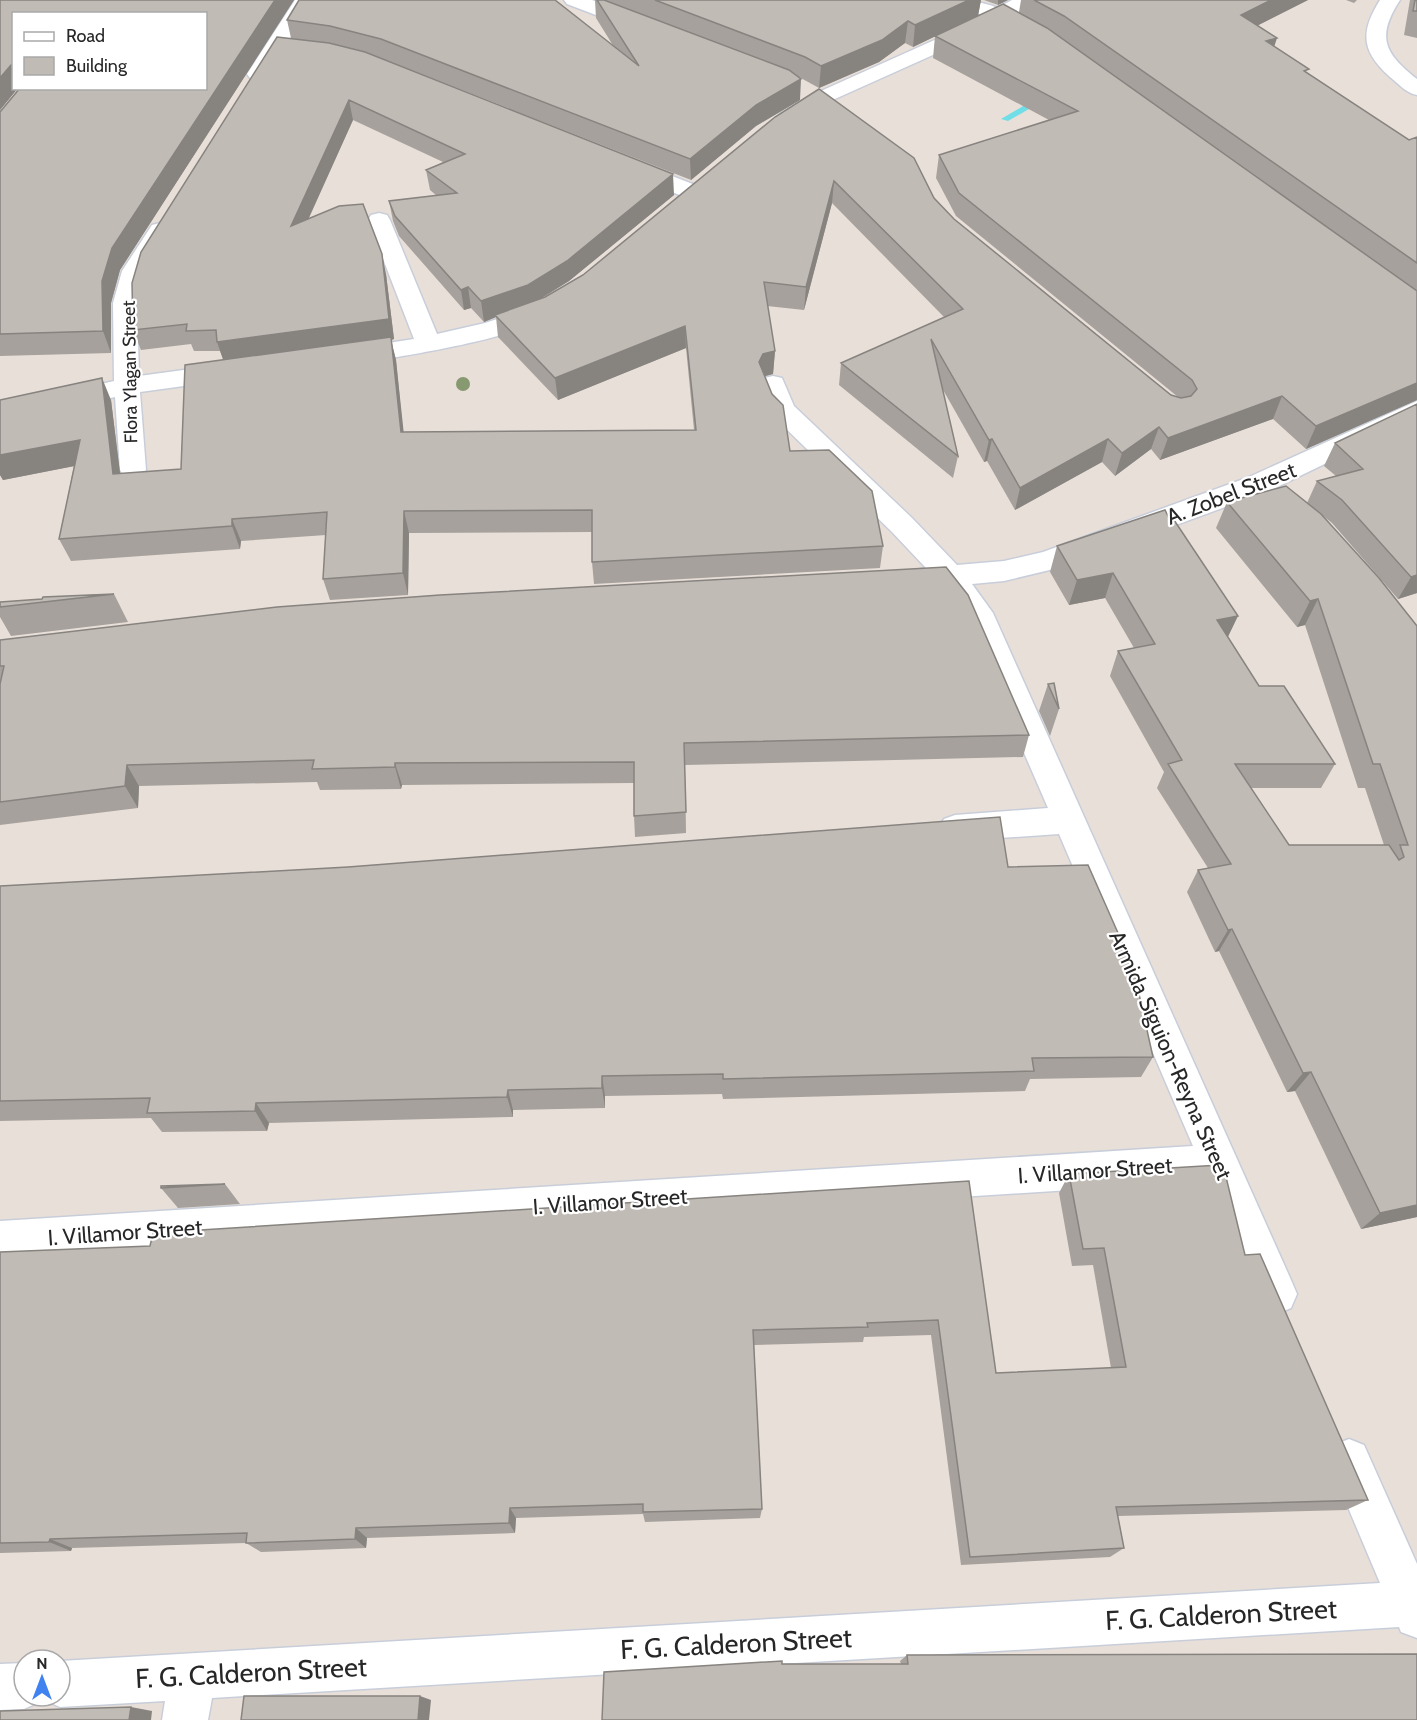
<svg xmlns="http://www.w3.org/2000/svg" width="1417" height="1720" viewBox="0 0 1417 1720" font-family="Cabin,sans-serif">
  <rect width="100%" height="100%" fill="#e9dfd9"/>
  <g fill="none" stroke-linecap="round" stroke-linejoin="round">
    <path fill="#70dee7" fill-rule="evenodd" d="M1040 96 1044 99 1043 101 1008 121 1001 119Z"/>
    <g stroke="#c8ced9" stroke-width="3">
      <path id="minor" d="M295 0H315L264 78 257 80 250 78 247 74Z
        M564 0H592L644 20 647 24 644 28H630L567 4Z
        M1012 0H1037L1034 4 973 37 826 103 796 124 788 125 780 124 777 119 780 114 812 95 959 29Z
        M1380 0H1400C1376 37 1384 53 1417 79V95C1406 93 1399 84 1390 77 1361 51 1360 32 1380 0Z
        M633 161 703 188 706 193 703 198 695 200 687 198 625 173 622 168 625 163Z
        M379 213 387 215 390 220 437 334 485 323 539 305 548 307 551 312C534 337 386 359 351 364L342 362 338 356 342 350 414 339 368 220 371 215Z
        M160 223 168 225 172 230 146 271 137 303 139 376 228 364 237 366 241 372 237 378 228 380 140 392 146 470 142 476 133 479 124 476 120 470 115 397 0 423V407L114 381 113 303 122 271 152 225Z
        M773 376 782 378 794 406 912 518 957 565 1004 561 1043 552 1249 477 1417 401V419L1269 491 1058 568 1004 581 972 584 993 613 1291 1280 1297 1294 1291 1308 1277 1314 1263 1308 1208 1181 0 1259V1221L1193 1146 1059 834 955 841 944 837 939 828 944 819 955 815 1048 808 965 617 943 587 911 590 901 587 897 580 901 573 926 568 892 532 773 416 760 384 764 378Z
        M1349 1439 1364 1445 1417 1564V1638L1401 1632 1399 1627 212 1698 208 1720H162L165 1701 60 1707 44 1700 42 1697 40 1702 24 1709 0 1710V1664L24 1663V1696H60V1661L1380 1583 1328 1460 1334 1445Z"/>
    </g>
    <g stroke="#c8ced9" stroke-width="3">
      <path id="tertiary" d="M951 0C988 0 1002 9 1034 26L1037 30 1034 34H1020L992 19 954 4Z"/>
    </g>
    <use href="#minor" fill="#fff" fill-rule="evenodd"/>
    <use href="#tertiary" fill="#fff" fill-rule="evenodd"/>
  </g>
  <circle fill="#879971" cx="463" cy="384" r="7"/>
  <path fill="#a6a19c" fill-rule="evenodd" d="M0 0H294L120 270 111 303V353L0 356V112L206 88 14 14V88H18L0 110Z
    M595 0H981L978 15 1019 12 1021 0H1308L1258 25 1274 47 1308 73 1409 140 1417 137V400L1306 449 1273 419 1160 460 1151 449 1115 476 1102 462 1015 510 987 461 984 462 942 388 958 456 953 478 839 385 841 363 944 317 832 203 804 310 767 306 775 351 773 374 764 376 790 451 883 546 880 568 594 584 592 562V532L409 533 408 595 330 600 323 579 326 535 241 541 240 549 71 561 59 539 74 466 3 480 0 475V400H111L120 474 181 469 223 359 220 351H194L191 344 141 350 133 330 291 38 287 20 614 47 596 18ZM935 36 933 58 1049 120 939 155 936 178 956 216 1178 397 1171 395 954 219 934 198 775 117 583 275 545 297 539 300 569 281 674 195 386 60 691 180 756 126 800 100 799 77 819 88 879 62 905 43 913 47ZM353 120 443 162 426 170 430 190 437 196 389 201 393 221 399 236 464 310 471 308 484 322 496 317 498 337 558 400 686 348 694 430 403 432 396 360 391 340 394 339 386 274 309 218Z
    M984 0H1008L998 5Z
    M1346 0H1357L1354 3Z
    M1410 0H1417V38L1404 35Z
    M1417 404V593L1398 599 1332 523 1322 515 1417 626V1217L1361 1229 1295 1091 1287 1092 1219 951 1215 952 1187 892 1198 870 1208 868 1157 788 1164 772 1110 676 1118 651 1134 648 1105 598 1069 605 1050 572 1057 546 1165 510 1228 637 1259 686 1335 764 1321 788H1251L1289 845H1384L1365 788H1358L1305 625 1297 627 1216 528 1227 502 1307 503 1317 481 1336 476 1324 466 1335 443Z
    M114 594 128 622 11 636 0 617V602Z
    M0 640 1029 735 1023 757 685 765 686 833 635 837 634 816V783L402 785 401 789 320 790 317 782 139 786 138 808 0 825Z
    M1048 684 1059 709 1050 736 1039 711Z
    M1008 867 1153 1057 1141 1077 1030 1079 1025 1091 723 1099 722 1094 605 1096V1108L513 1110V1117L269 1123 267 1131 162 1132 151 1118 0 1121V886Z
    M1069 1174 1245 1255 1368 1500 1346 1510 1118 1516 1124 1548 1110 1557 961 1565 931 1335 864 1337 863 1342 754 1345 762 1509 760 1518 645 1522 643 1514 516 1518 515 1533 367 1538 366 1548 261 1552 246 1543 72 1548 71 1551 0 1553V1252L150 1246 969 1181 996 1373 1111 1368 1093 1265 1072 1266 1059 1193Z
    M225 1184 240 1204 178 1208 161 1188Z
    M907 1655 1417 1720 782 1664H901L900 1661Z"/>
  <path fill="#87837f" d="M275 0H294L120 270 111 303V353L103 331 102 281 112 248Z
    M969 0H981L978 16 913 47 915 25Z
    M998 0H1008L998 5Z
    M1271 0H1308L1235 37 1241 15Z
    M908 21 905 43 879 62 819 88 821 66Z
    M1277 38 1270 60 1266 41Z
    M11 65 14 72V88H18L0 110V78Z
    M801 79 800 100 756 126 691 180 690 159 756 105Z
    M349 100 353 120 296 246 291 226Z
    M673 174 674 195 569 281 530 305 495 315 496 317 484 322 481 301Z
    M834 181 832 203 804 310 806 287Z
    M382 254 386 274 394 339 391 340 396 360 406 454 224 362 217 342Z
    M468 287 471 308 464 310 461 290Z
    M685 326 686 348 558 400 555 378Z
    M775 351 773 374 762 377 759 362 763 354Z
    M102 378 111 400 123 497 113 474Z
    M1417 383V400L1306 449 1316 426Z
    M1282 396 1273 419 1160 460 1168 438Z
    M1159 427 1151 449 1115 476 1122 453Z
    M992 439 987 461 984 462 989 440Z
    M1108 439 1102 462 1015 510 1020 488Z
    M80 440 90 463 3 480 0 475V455Z
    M404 511 409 533 408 595 403 573Z
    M232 519 241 541 240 549 232 526Z
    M1113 573 1105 598 1069 605 1077 580Z
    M1417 575V593L1398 599 1411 577Z
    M1318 599 1305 625 1297 627 1310 601Z
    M1238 616 1226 641 1217 620Z
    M395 763 402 785 401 789 395 767Z
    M127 765 139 786 138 808 125 786Z
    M1232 929 1219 951 1215 952 1228 930Z
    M1311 1072 1295 1091 1287 1092 1303 1073Z
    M602 1076 605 1096V1108L602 1088Z
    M508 1090 513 1110V1117L507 1097Z
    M256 1103 269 1123 267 1131 255 1111Z
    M1417 1205V1217L1361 1229 1380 1213Z
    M510 1508 516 1518 515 1533 509 1523Z
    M356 1528 367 1538 366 1548 355 1539Z
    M50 1539 72 1548 71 1551 49 1542Z
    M420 1696 431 1700 429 1720H418Z
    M131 1707 152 1711 151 1720H129Z"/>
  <path fill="#c1bbb5" stroke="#87837f" stroke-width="1.5" d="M0 0H275L112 248 102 281 103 331 0 334V112L20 88H206V14H14V65H11L0 78Z
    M299 0H555L639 66 597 0H604L789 70 801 79 756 105 690 159 381 39 330 26 287 20Z
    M655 0H969L915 25 908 21 882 40 821 66 805 57Z
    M1034 0H1271L1241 15 1277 38 1266 41 1309 69 1304 71 1409 140 1417 137V263L1064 16Z
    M1415 0H1417V11H1413Z
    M1003 4 1047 28 1417 291V383L1316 426 1282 396 1168 438 1159 427 1122 453 1108 439 1020 488 992 439 989 440 931 339 958 456 841 363 963 309 834 181 806 287 764 282 775 351 763 354 759 362 772 394 783 405 790 451 829 450 872 491 883 546 592 562V510L404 511 403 573 323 579 327 512 232 519V526L59 539 80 440 0 455V400L102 378 113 474 181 469 185 365 391 337 401 432 696 430 685 326 555 378 495 315 545 297 583 275 775 117 819 89 914 158 934 198 954 219 1171 395 1181 398 1191 396 1197 389 1192 380 959 193 939 155 1078 111 935 36Z
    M277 37 329 43 365 52 673 174 567 261 528 285 481 301 468 287 461 290 395 216 389 201 457 193 426 170 465 154 349 100 291 226 339 206 363 204 382 254 389 319 217 342 216 330 186 331 187 324 133 330 132 283 141 252Z
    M1417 404V575L1411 577 1342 500 1317 481 1363 469 1335 443Z
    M1286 486 1321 514 1379 578 1417 626V1205L1380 1213 1311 1072 1303 1073 1232 929 1228 930 1198 870 1231 864 1168 764 1182 760 1118 651 1155 644 1113 573 1077 580 1057 546 1165 510 1169 518 1172 517 1238 616 1217 620 1259 686H1284L1335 764H1235L1289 845H1389L1399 860 1404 857 1400 845H1408L1380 764H1373L1318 599 1310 601 1227 502Z
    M946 567 968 595 1029 735 684 743 686 812 634 816V762L395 763V767L312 769 314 760 127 765 125 786 0 802V684L4 666H0V640L277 607 440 595Z
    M114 594 0 607V602L42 599 43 597Z
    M1054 683 1059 709 1048 684Z
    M1000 817 1008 867 1088 865 1133 967 1153 1057 1032 1058 1034 1071 723 1079V1074L602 1076V1088L508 1090 507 1097 256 1103 255 1111 147 1113 150 1098 0 1101V886L348 867Z
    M1220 1165 1226 1177 1245 1255 1260 1254 1368 1500 1116 1507 1124 1548 970 1557 938 1320 867 1323 868 1327 753 1330 762 1509 643 1512V1504L510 1508 509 1523 356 1528 355 1539 246 1543 247 1533 50 1539 49 1542 0 1543V1252L150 1246 153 1233 969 1181 996 1373 1126 1367 1104 1248 1083 1249 1069 1174Z
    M225 1184 161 1188V1186Z
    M1417 1654V1720H602L604 1672 782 1661V1664H908L907 1655Z
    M244 1696H420L418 1720H241Z
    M131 1707 129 1720H0V1711Z"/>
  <g text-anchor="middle" stroke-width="4.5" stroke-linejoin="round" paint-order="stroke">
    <g font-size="18" fill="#272727" stroke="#fff">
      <text transform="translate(130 372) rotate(-91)" y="6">Flora Ylagan Street</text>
    </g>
    <g font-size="22" fill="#272727" stroke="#fff">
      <text transform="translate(1231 493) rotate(-21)" y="8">A. Zobel Street</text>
      <text transform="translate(1171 1055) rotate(66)" y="8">Armida Siguion-Reyna Street</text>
      <text transform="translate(1095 1170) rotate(-4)" y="8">I. Villamor Street</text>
      <text transform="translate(610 1201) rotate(-4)" y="8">I. Villamor Street</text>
      <text transform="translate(125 1232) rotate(-4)" y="8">I. Villamor Street</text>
    </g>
    <g font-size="27" fill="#272727" stroke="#fff">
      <text transform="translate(1221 1615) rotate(-3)" y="9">F. G. Calderon Street</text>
      <text transform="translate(736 1644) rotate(-3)" y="9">F. G. Calderon Street</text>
      <text transform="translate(251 1673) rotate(-3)" y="9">F. G. Calderon Street</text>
    </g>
  </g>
  <rect x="12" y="12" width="195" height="78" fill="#ffffff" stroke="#a9a9a9" stroke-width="1.5"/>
  <rect x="24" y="32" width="30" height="9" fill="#ffffff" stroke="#a9a9a9" stroke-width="1.5"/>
  <text x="66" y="42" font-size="18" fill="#272727">Road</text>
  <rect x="24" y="57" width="30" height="18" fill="#c1bbb5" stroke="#a9a9a9" stroke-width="1.5"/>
  <text x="66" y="72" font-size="18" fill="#272727">Building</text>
  <g transform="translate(42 1678)"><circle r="28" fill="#ffffff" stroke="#a9a9a9" stroke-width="1.5"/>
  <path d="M0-4.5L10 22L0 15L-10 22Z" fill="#3f82f0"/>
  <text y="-9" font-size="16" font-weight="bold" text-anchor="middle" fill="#272727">N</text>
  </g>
</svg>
